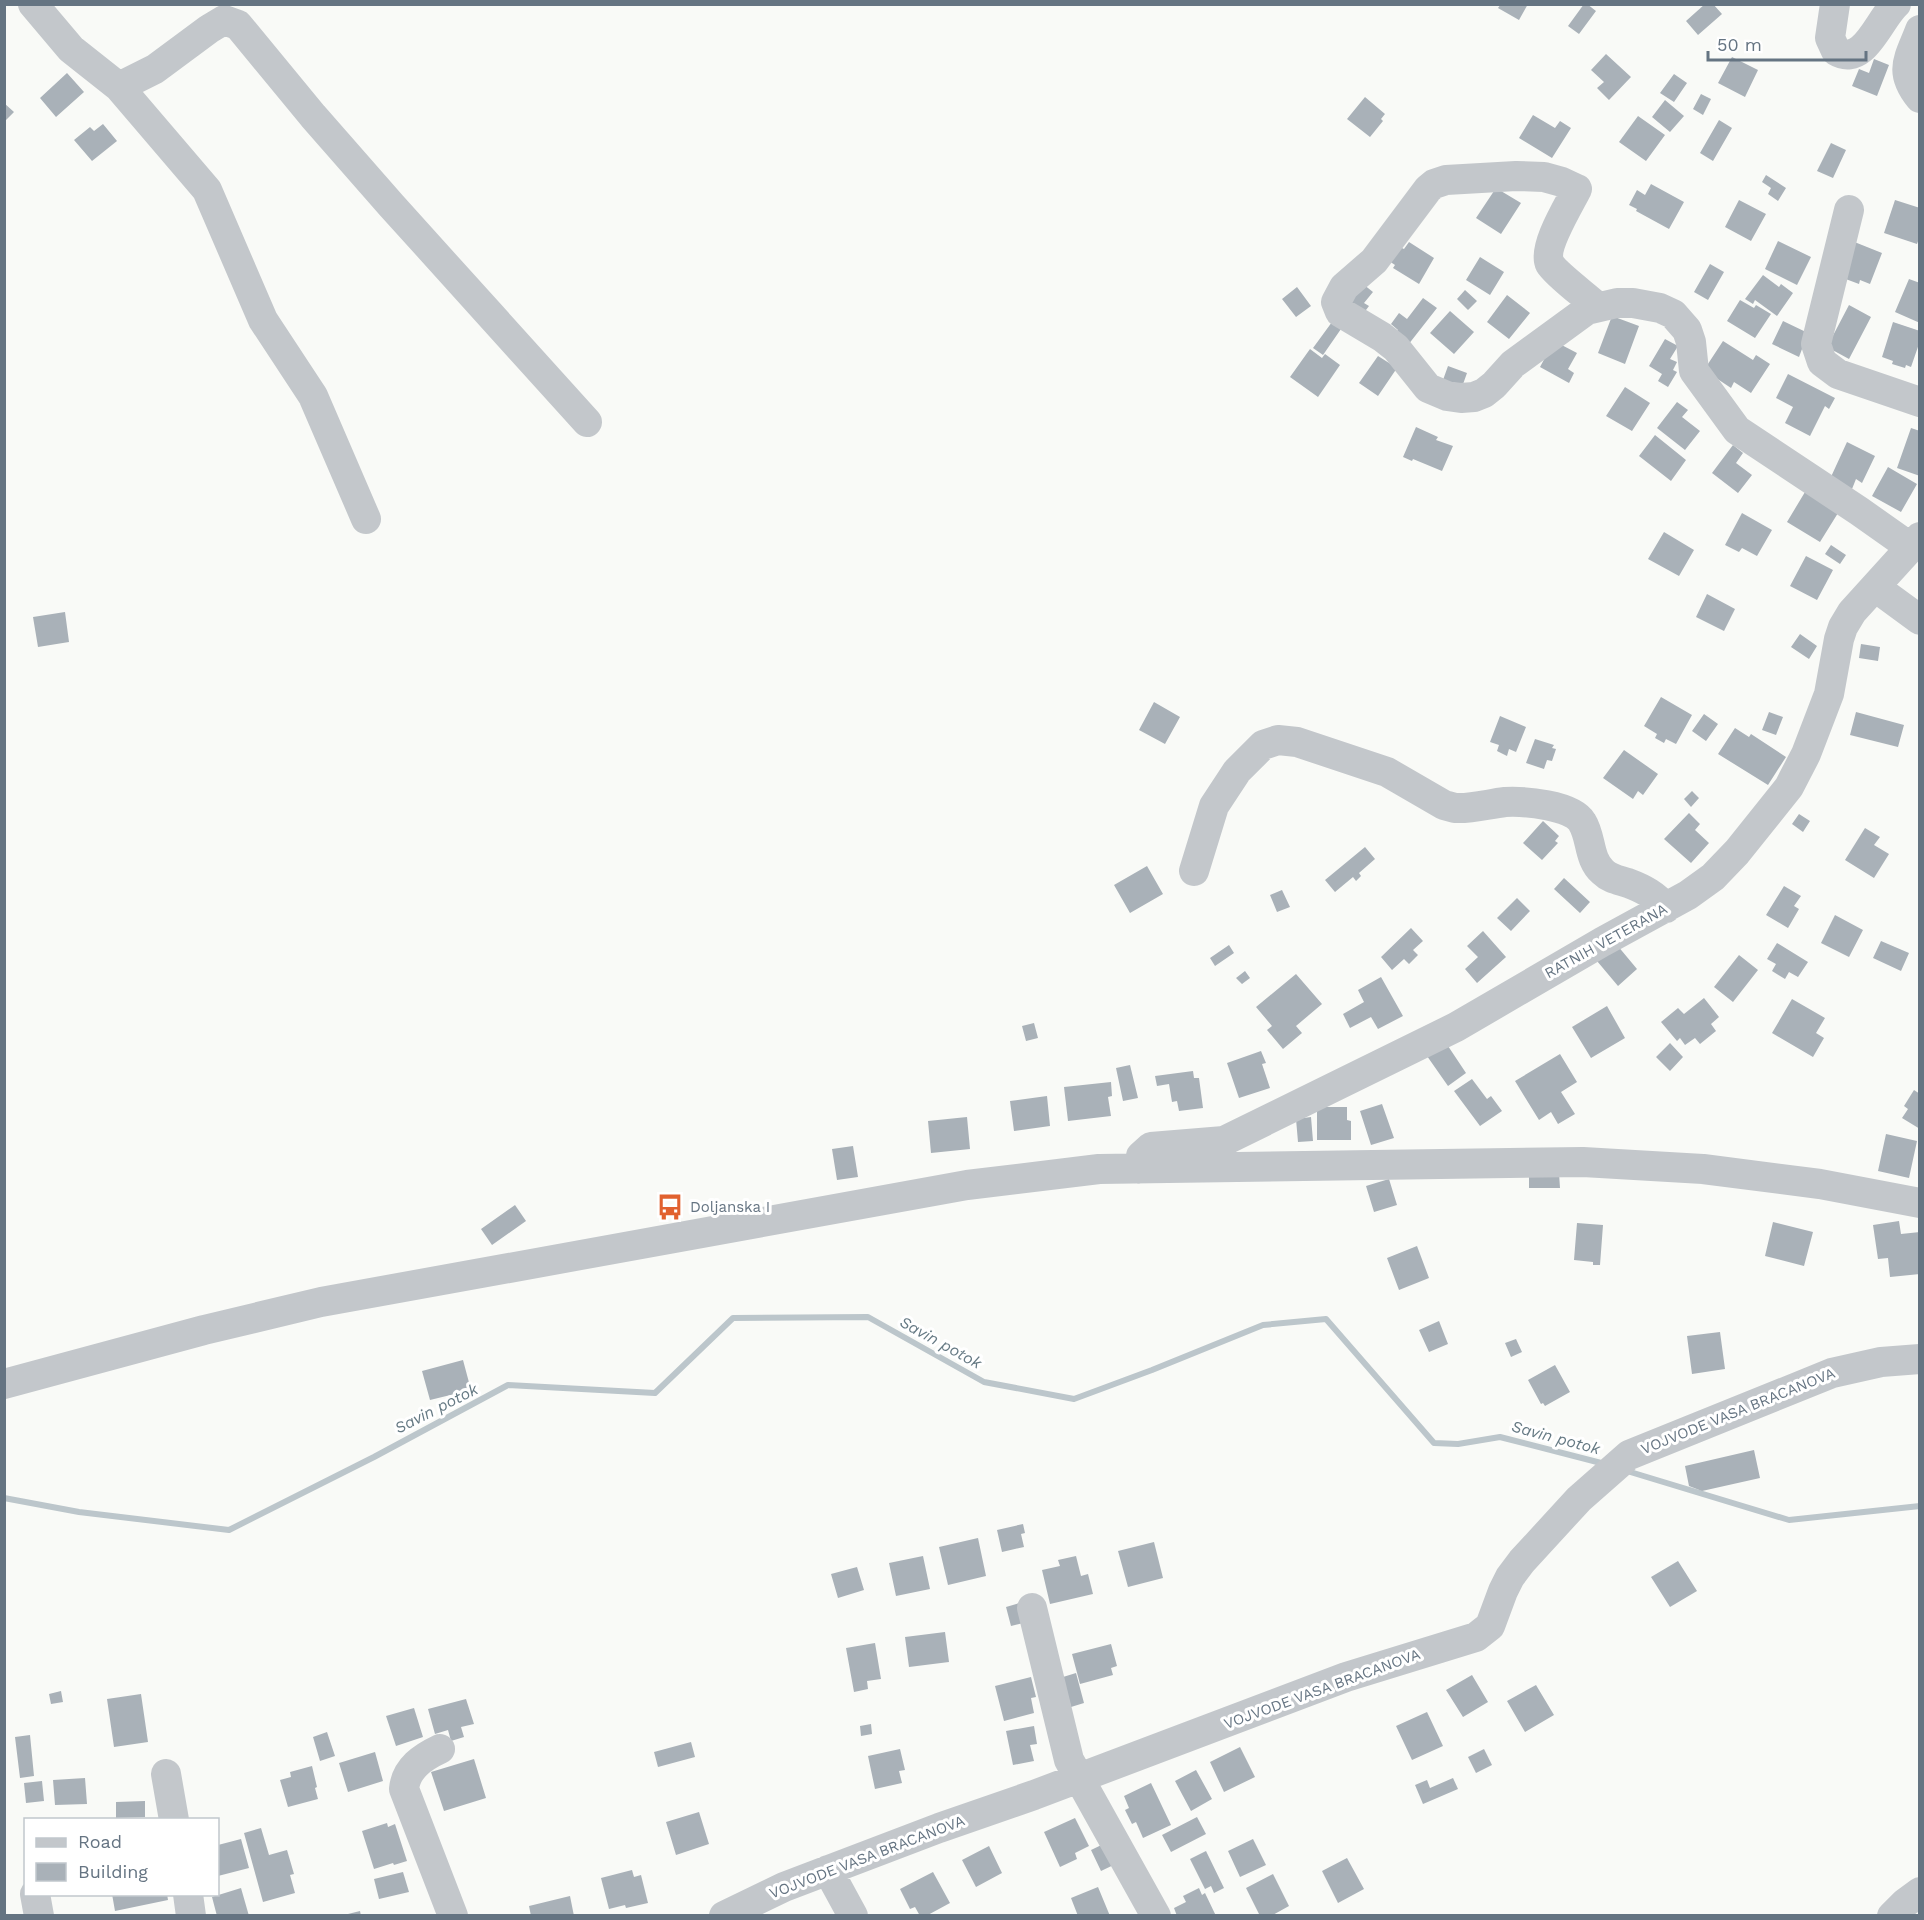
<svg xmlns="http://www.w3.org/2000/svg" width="1924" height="1920" viewBox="0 0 1924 1920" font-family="'Work Sans',sans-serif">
  <rect width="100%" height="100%" fill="#f9faf7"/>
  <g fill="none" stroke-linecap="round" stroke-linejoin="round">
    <path stroke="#bcc6cb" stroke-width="6" d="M1627 1471 1789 1520 1920 1506
      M4 1498 79 1512 229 1530 374 1457 508 1385 655 1393 733 1318 868 1317 984 1382 1074 1399 1152 1370 1263 1325 1326 1319 1434 1443 1458 1444 1500 1437 1605 1464"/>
  </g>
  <path fill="#a9b1b8" d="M1501 4H1528L1519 20 1498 8Z
    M1584 4H1587L1596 11 1579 34 1568 26Z
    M1705 4H1713L1722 14 1698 35 1686 21Z
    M1606 54 1631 77 1609 100 1597 88 1604 82 1591 70Z
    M1732 57 1758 70 1745 97 1718 83Z
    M1874 59 1889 65 1877 96 1852 86 1859 69 1869 73Z
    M67 73 84 92 56 117 40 98Z
    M1674 74 1687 83 1674 102 1660 93Z
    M1701 94 1711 99 1703 115 1693 109Z
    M1365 97 1385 114 1381 119 1383 121 1370 137 1347 119Z
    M1665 100 1684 116 1670 132 1652 117Z
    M4 103 14 112 4 122Z
    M1533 115 1555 128 1560 121 1571 128 1552 158 1519 138Z
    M1638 116 1665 135 1646 161 1619 142Z
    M1719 120 1732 128 1713 161 1700 153Z
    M103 124 117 141 92 161 74 140 90 127 94 131Z
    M1831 143 1846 150 1833 178 1817 171Z
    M1766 175 1786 188 1778 201 1768 194 1771 188 1762 182Z
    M1651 184 1684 202 1669 229 1636 211 1637 209 1629 205 1637 190 1645 195Z
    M1496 188 1521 203 1501 234 1476 218Z
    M1739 200 1766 214 1751 241 1725 227Z
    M1895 200 1920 208V236L1917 244 1884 233Z
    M1778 241 1811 257 1797 285 1765 269Z
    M1852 241 1882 253 1870 284 1860 280 1859 284 1843 278Z
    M1409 242 1434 258 1419 284 1393 268 1395 265 1389 261 1398 246 1404 249Z
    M1480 257 1504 272 1490 295 1466 280Z
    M1710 264 1724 272 1708 300 1694 292Z
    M1763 275 1779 287 1781 284 1793 293 1777 316 1755 300 1753 304 1745 299Z
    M1909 279 1920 283V323L1895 312Z
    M1358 280 1373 292 1364 303 1369 306 1363 314 1343 299Z
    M1297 287 1311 306 1296 317 1282 299Z
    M1465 290 1477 301 1468 310 1457 299Z
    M1507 295 1530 313 1509 339 1487 322Z
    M1423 298 1437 308 1408 345 1394 335 1398 330 1391 324 1399 313 1407 319Z
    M1740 300 1754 308 1756 305 1771 314 1755 338 1727 321Z
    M1849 305 1871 317 1849 359 1827 347Z
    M1450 311 1474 332 1454 354 1430 333Z
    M1612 316 1639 326 1625 364 1598 353Z
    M1783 321 1808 333 1799 357 1772 344Z
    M1332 322 1341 329 1323 355 1313 348Z
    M1893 322 1920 331V341L1911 367 1906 365 1905 368 1892 364 1893 361 1882 357Z
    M1665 339 1678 346 1670 359 1677 362 1673 370 1677 372 1668 387 1658 381 1662 374 1649 366Z
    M1554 341 1577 353 1568 369 1574 373 1569 383 1540 367Z
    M1723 341 1753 360 1756 355 1770 364 1751 393 1734 382 1731 388 1704 370Z
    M1310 349 1322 358 1325 354 1340 365 1318 397 1290 377Z
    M1378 356 1397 368 1378 396 1359 383Z
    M1448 366 1467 373 1462 387 1443 380Z
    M1788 374 1835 398 1829 409 1825 406 1810 436 1785 423 1793 407 1776 398Z
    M1625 387 1650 403 1632 431 1606 416Z
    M1677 402 1688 410 1682 417 1700 431 1685 450 1657 428Z
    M1416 427 1438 437 1436 440 1453 446 1442 471 1413 459 1412 461 1403 457Z
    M1911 428 1920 431V476L1897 468Z
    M1655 435 1686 460 1671 481 1639 456Z
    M1847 442 1875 456 1862 483 1856 479 1852 489 1830 479Z
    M1733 445 1743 453 1736 463 1752 475 1738 493 1712 473Z
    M1888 467 1917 484 1901 512 1872 496Z
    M1805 492 1838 513 1820 542 1787 522Z
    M1742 513 1772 530 1757 556 1742 548 1739 552 1725 545Z
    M1664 532 1694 550 1679 576 1648 559Z
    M1831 545 1846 555 1840 564 1825 554Z
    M1806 556 1833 570 1817 600 1790 586Z
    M1707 594 1735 609 1724 631 1696 617Z
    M65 612 69 642 38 647 33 617Z
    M1800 634 1817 646 1809 659 1791 647Z
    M1861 644 1880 647 1878 661 1859 658Z
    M1661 697 1692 715 1676 744 1666 739 1664 743 1655 738 1657 734 1644 726Z
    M1154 702 1180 717 1165 744 1139 730Z
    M1769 712 1783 717 1776 735 1762 730Z
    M1856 712 1904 725 1898 747 1850 735Z
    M1704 714 1718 724 1706 741 1692 731Z
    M1500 716 1526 727 1516 752 1509 749 1507 756 1497 751 1499 745 1490 742Z
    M1735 728 1749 737 1751 734 1786 757 1768 785 1718 754Z
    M1535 739 1554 745 1552 748 1556 749 1552 761 1547 760 1544 769 1526 763Z
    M1624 750 1658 774 1643 795 1638 791 1633 799 1603 778Z
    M1692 791 1699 798 1691 807 1684 799Z
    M1689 813 1700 824 1695 830 1709 843 1691 863 1664 839Z
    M1799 814 1810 821 1803 832 1792 824Z
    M1543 821 1559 836 1555 841 1558 843 1542 860 1523 843Z
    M1865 828 1880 837 1874 845 1889 854 1874 878 1845 860Z
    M1365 847 1375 859 1359 873 1361 876 1356 881 1353 877 1335 892 1325 880Z
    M1147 866 1163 894 1130 913 1114 885Z
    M1564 878 1590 902 1580 913 1554 889Z
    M1784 886 1801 896 1794 906 1799 909 1788 928 1766 915Z
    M1282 890 1290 907 1277 912 1270 895Z
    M1517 898 1530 911 1511 931 1497 918Z
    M1835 915 1863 930 1849 957 1821 943Z
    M1411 928 1423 941 1413 950 1418 955 1409 964 1404 959 1392 970 1381 957Z
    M1483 931 1506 957 1477 983 1465 969 1478 957 1467 946Z
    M1881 941 1909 953 1901 971 1873 958Z
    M1777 943 1808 962 1798 977 1789 972 1785 979 1772 971 1776 964 1767 959Z
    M1229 945 1234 953 1215 966 1210 958Z
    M1617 945 1637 969 1618 986 1597 961Z
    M1739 955 1758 970 1733 1002 1714 987Z
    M1245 971 1250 978 1242 984 1236 978Z
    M1296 974 1322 1004 1296 1026 1302 1033 1283 1049 1267 1030 1272 1026 1256 1007Z
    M1381 977 1403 1016 1378 1029 1371 1017 1350 1028 1343 1014 1364 1002 1358 990Z
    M1704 998 1719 1017 1711 1024 1716 1031 1700 1044 1695 1038 1685 1045 1680 1038 1677 1041 1661 1022 1678 1008 1684 1014Z
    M1792 999 1825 1018 1816 1033 1824 1038 1813 1057 1772 1033Z
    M1607 1006 1625 1038 1591 1058 1572 1027Z
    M1034 1023 1038 1038 1026 1041 1022 1026Z
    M1446 1043 1466 1073 1448 1086 1427 1056Z
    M1670 1043 1683 1057 1670 1071 1656 1057Z
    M1261 1051 1266 1063 1262 1064 1270 1088 1239 1098 1227 1063Z
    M1560 1054 1577 1082 1561 1092 1575 1114 1558 1124 1551 1112 1539 1120 1515 1081Z
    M1130 1065 1138 1098 1123 1101 1116 1068Z
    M1193 1071 1194 1078H1199L1203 1108 1179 1111 1177 1101 1172 1102 1169 1084 1157 1086 1155 1076Z
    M1472 1079 1487 1099 1491 1096 1502 1111 1480 1126 1454 1091Z
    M1111 1082 1112 1096 1108 1097 1111 1116 1068 1121 1064 1087Z
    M1914 1090 1920 1094V1129L1902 1118 1908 1109 1904 1106Z
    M1047 1096 1050 1126 1014 1131 1010 1101Z
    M1382 1104 1394 1138 1371 1145 1360 1111Z
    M1317 1107H1347V1120L1351 1121V1140H1317Z
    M967 1117 970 1149 931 1153 928 1121Z
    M1311 1117 1313 1141 1298 1142 1296 1119Z
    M1886 1134 1917 1141 1909 1178 1878 1171Z
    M853 1146 858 1177 837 1180 832 1149Z
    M1559 1173 1560 1188H1529V1174Z
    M1389 1179 1397 1205 1374 1212 1366 1186Z
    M515 1205 526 1221 492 1245 481 1229Z
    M1899 1221 1901 1234 1920 1232V1274L1890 1277 1888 1258 1878 1259 1873 1225Z
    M1773 1222 1813 1232 1804 1266 1765 1256Z
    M1577 1223 1603 1225 1600 1265H1593V1262L1574 1260Z
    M1417 1246 1429 1278 1399 1290 1387 1258Z
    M1439 1321 1448 1344 1429 1352 1419 1330Z
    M1720 1332 1725 1369 1692 1374 1687 1336Z
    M1516 1339 1522 1352 1511 1357 1505 1343Z
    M463 1360 471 1390 430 1400 422 1371Z
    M1555 1365 1570 1392 1545 1406 1543 1403 1541 1404 1528 1380Z
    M1754 1450 1760 1478 1702 1491 1689 1486 1685 1466Z
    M1023 1524 1025 1533 1021 1534 1024 1547 1002 1552 997 1530Z
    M978 1538 986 1576 948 1585 939 1547Z
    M1154 1542 1163 1578 1128 1587 1118 1551Z
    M923 1556 930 1589 896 1596 889 1563Z
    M1076 1556 1081 1576 1088 1574 1093 1594 1050 1604 1042 1570 1060 1566 1058 1560Z
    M1678 1561 1697 1591 1670 1607 1651 1577Z
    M857 1567 864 1590 838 1598 831 1574Z
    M1026 1601 1032 1621 1011 1626 1006 1607Z
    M945 1632 949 1662 909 1667 905 1637Z
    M875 1643 881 1679 867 1681 868 1689 854 1692 846 1648Z
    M1111 1644 1117 1666 1111 1668 1113 1675 1080 1684 1072 1654Z
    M1076 1673 1084 1703 1071 1707 1063 1677Z
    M1472 1675 1488 1702 1463 1717 1446 1690Z
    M1031 1677 1036 1697 1031 1698 1034 1713 1004 1721 995 1686Z
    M1536 1685 1554 1715 1525 1732 1507 1701Z
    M61 1691 63 1702 51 1704 49 1694Z
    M141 1694 148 1742 114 1747 107 1699Z
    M466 1699 474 1724 461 1727 464 1737 451 1741 448 1730 435 1734 428 1709Z
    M414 1708 423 1737 396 1746 386 1716Z
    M1427 1712 1443 1746 1412 1760 1396 1726Z
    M871 1724 872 1734 861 1736 860 1726Z
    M1034 1726 1037 1744 1030 1745 1034 1761 1013 1765 1006 1731Z
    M327 1732 335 1756 320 1761 313 1737Z
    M30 1735 34 1776 20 1778 15 1737Z
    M691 1742 695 1757 658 1767 654 1752Z
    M1240 1747 1255 1777 1224 1792 1210 1762Z
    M900 1749 905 1770 899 1771 902 1783 875 1789 868 1756Z
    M1484 1749 1492 1765 1476 1773 1468 1757Z
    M375 1752 383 1781 348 1792 339 1763Z
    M474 1759 486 1798 444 1811 431 1772Z
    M312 1766 317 1787 315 1788 318 1799 288 1807 280 1780 291 1777 290 1772Z
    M1196 1770 1212 1799 1191 1811 1175 1781Z
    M85 1778 87 1804 55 1805 53 1780Z
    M1453 1778 1458 1789 1423 1804 1415 1785 1427 1780 1430 1788Z
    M42 1781 44 1801 26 1803 24 1783Z
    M1151 1783 1171 1825 1143 1838 1136 1822 1132 1824 1125 1810 1129 1808 1124 1796Z
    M145 1801V1817L116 1818V1802Z
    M699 1812 709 1844 676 1855 666 1822Z
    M1197 1817 1206 1834 1171 1852 1162 1835Z
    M1075 1818 1089 1846 1075 1853 1077 1859 1060 1867 1044 1832Z
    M387 1823 388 1827 395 1824 407 1861 394 1865 393 1863 374 1869 362 1831Z
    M261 1828 269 1855 287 1850 294 1874 290 1875 295 1893 263 1902 244 1833Z
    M241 1839 249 1868 218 1876V1845Z
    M1114 1839 1124 1860 1101 1871 1091 1850Z
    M1253 1839 1266 1865 1240 1877 1228 1851Z
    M989 1846 1002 1873 976 1887 962 1860Z
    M1206 1851 1224 1888 1214 1893 1211 1886 1205 1889 1190 1859Z
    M1347 1858 1364 1889 1338 1903 1322 1871Z
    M632 1870 634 1877 641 1875 648 1903 626 1908 625 1905 609 1909 601 1878Z
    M403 1872 409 1892 379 1899 374 1879Z
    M933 1872 950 1903 926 1916H920L915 1907 910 1909 900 1889Z
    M1273 1874 1289 1906 1271 1916H1260L1246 1888Z
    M1098 1887 1110 1916H1078L1071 1898Z
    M241 1888 249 1916H217L212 1897Z
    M1199 1888 1202 1895 1205 1893 1216 1916H1177L1174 1908 1186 1902 1183 1896Z
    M112 1894H167L168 1900 115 1911Z
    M570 1896 574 1916H531L529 1906Z
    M360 1911 361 1916H344V1915Z"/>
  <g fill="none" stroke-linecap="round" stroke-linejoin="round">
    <path stroke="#c3c7cb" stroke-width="30" d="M33 4 71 49 119 87 207 190 263 320 313 396 366 519
      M1835 4 1830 38 1836 51C1864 68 1879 19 1896 4
      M1920 30C1909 59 1898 71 1920 98
      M119 87 155 69 209 29 224 20 238 25 313 116 391 205 587 422
      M1849 210 1816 344 1822 362 1838 374 1920 402
      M1595 307 1593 303C1583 294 1556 274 1550 264 1542 248 1569 205 1577 189L1562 182 1544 177 1516 176 1446 180 1434 184 1428 189 1374 261 1344 287 1336 302 1340 312 1382 337 1396 348 1428 388 1447 396 1461 398 1474 397 1484 393 1494 385 1513 364 1587 310 1617 303H1633L1660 308 1673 314 1687 330 1691 342 1694 371 1737 430 1859 511 1910 547
      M1875 587 1920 620
      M1194 871 1214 806 1237 771 1263 745 1278 740 1297 742 1387 772 1444 805 1455 808C1472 809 1488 804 1505 802 1524 801 1572 805 1582 822 1592 838 1588 859 1603 872 1610 879 1619 880 1628 883 1644 889 1655 895 1666 908
      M1139 1169 1141 1156 1151 1147 1224 1141 1456 1027 1602 942 1688 895 1713 877 1737 852 1789 787 1806 754 1829 694 1839 639 1843 627 1852 612 1920 537
      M4 1384 204 1330 321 1302 967 1185 1099 1169 1583 1162 1703 1169 1820 1184 1920 1203
      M1032 1608 1069 1760 1156 1916
      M440 1749C423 1757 406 1768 404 1789L453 1916
      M166 1774 174 1820
      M828 1870 853 1916
      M35 1894 39 1916
      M188 1894 191 1916
      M724 1916 784 1887 939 1828 1034 1795 1346 1677 1476 1637 1490 1626 1503 1591 1510 1577 1522 1561 1579 1499 1629 1455 1832 1373 1881 1362 1920 1359
      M1892 1916 1905 1903 1920 1892"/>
  </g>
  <defs>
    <g id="bus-bare" transform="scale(2.07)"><path d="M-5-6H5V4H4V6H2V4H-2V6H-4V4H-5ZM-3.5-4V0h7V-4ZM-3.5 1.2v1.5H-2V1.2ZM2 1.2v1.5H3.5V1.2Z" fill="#e1612f" stroke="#fff" stroke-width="2.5" paint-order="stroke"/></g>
  </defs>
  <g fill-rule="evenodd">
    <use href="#bus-bare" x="670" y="1207"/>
  </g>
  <g text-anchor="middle" stroke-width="6" stroke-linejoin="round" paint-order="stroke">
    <g font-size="15" fill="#657482" stroke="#fff">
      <text transform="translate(1606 941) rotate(-29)" y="5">RATNIH VETERANA</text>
      <text transform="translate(1738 1411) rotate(-22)" y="5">VOJVODE VASA BRACANOVA</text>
      <text transform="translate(1322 1689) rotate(-20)" y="5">VOJVODE VASA BRACANOVA</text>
      <text transform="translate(867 1857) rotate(-21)" y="5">VOJVODE VASA BRACANOVA</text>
    </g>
    <g font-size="15" fill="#657482" stroke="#fff" text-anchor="start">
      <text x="690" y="1212">Doljanska I</text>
    </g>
    <g font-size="16" font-style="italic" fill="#657983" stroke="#fff">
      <text transform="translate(941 1342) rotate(29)" y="6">Savin potok</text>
      <text transform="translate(436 1408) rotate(-27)" y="6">Savin potok</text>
      <text transform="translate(1556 1437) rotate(15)" y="6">Savin potok</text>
    </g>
  </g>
  <rect width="1924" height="1920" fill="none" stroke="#657482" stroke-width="12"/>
  <rect x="24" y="1818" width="195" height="78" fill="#ffffff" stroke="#c1c7cd" stroke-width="1.5"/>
  <rect x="36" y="1838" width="30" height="9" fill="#c3c7cb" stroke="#c1c7cd" stroke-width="1.5"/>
  <text x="78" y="1848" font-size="18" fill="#657482">Road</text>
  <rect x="36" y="1863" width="30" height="18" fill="#a9b1b8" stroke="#c1c7cd" stroke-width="1.5"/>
  <text x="78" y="1878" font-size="18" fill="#657482">Building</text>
  <path d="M1708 51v9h158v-9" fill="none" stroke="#657482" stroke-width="3"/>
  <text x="1717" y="51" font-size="18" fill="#657482" stroke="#ffffff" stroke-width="4.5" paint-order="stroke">50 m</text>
</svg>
